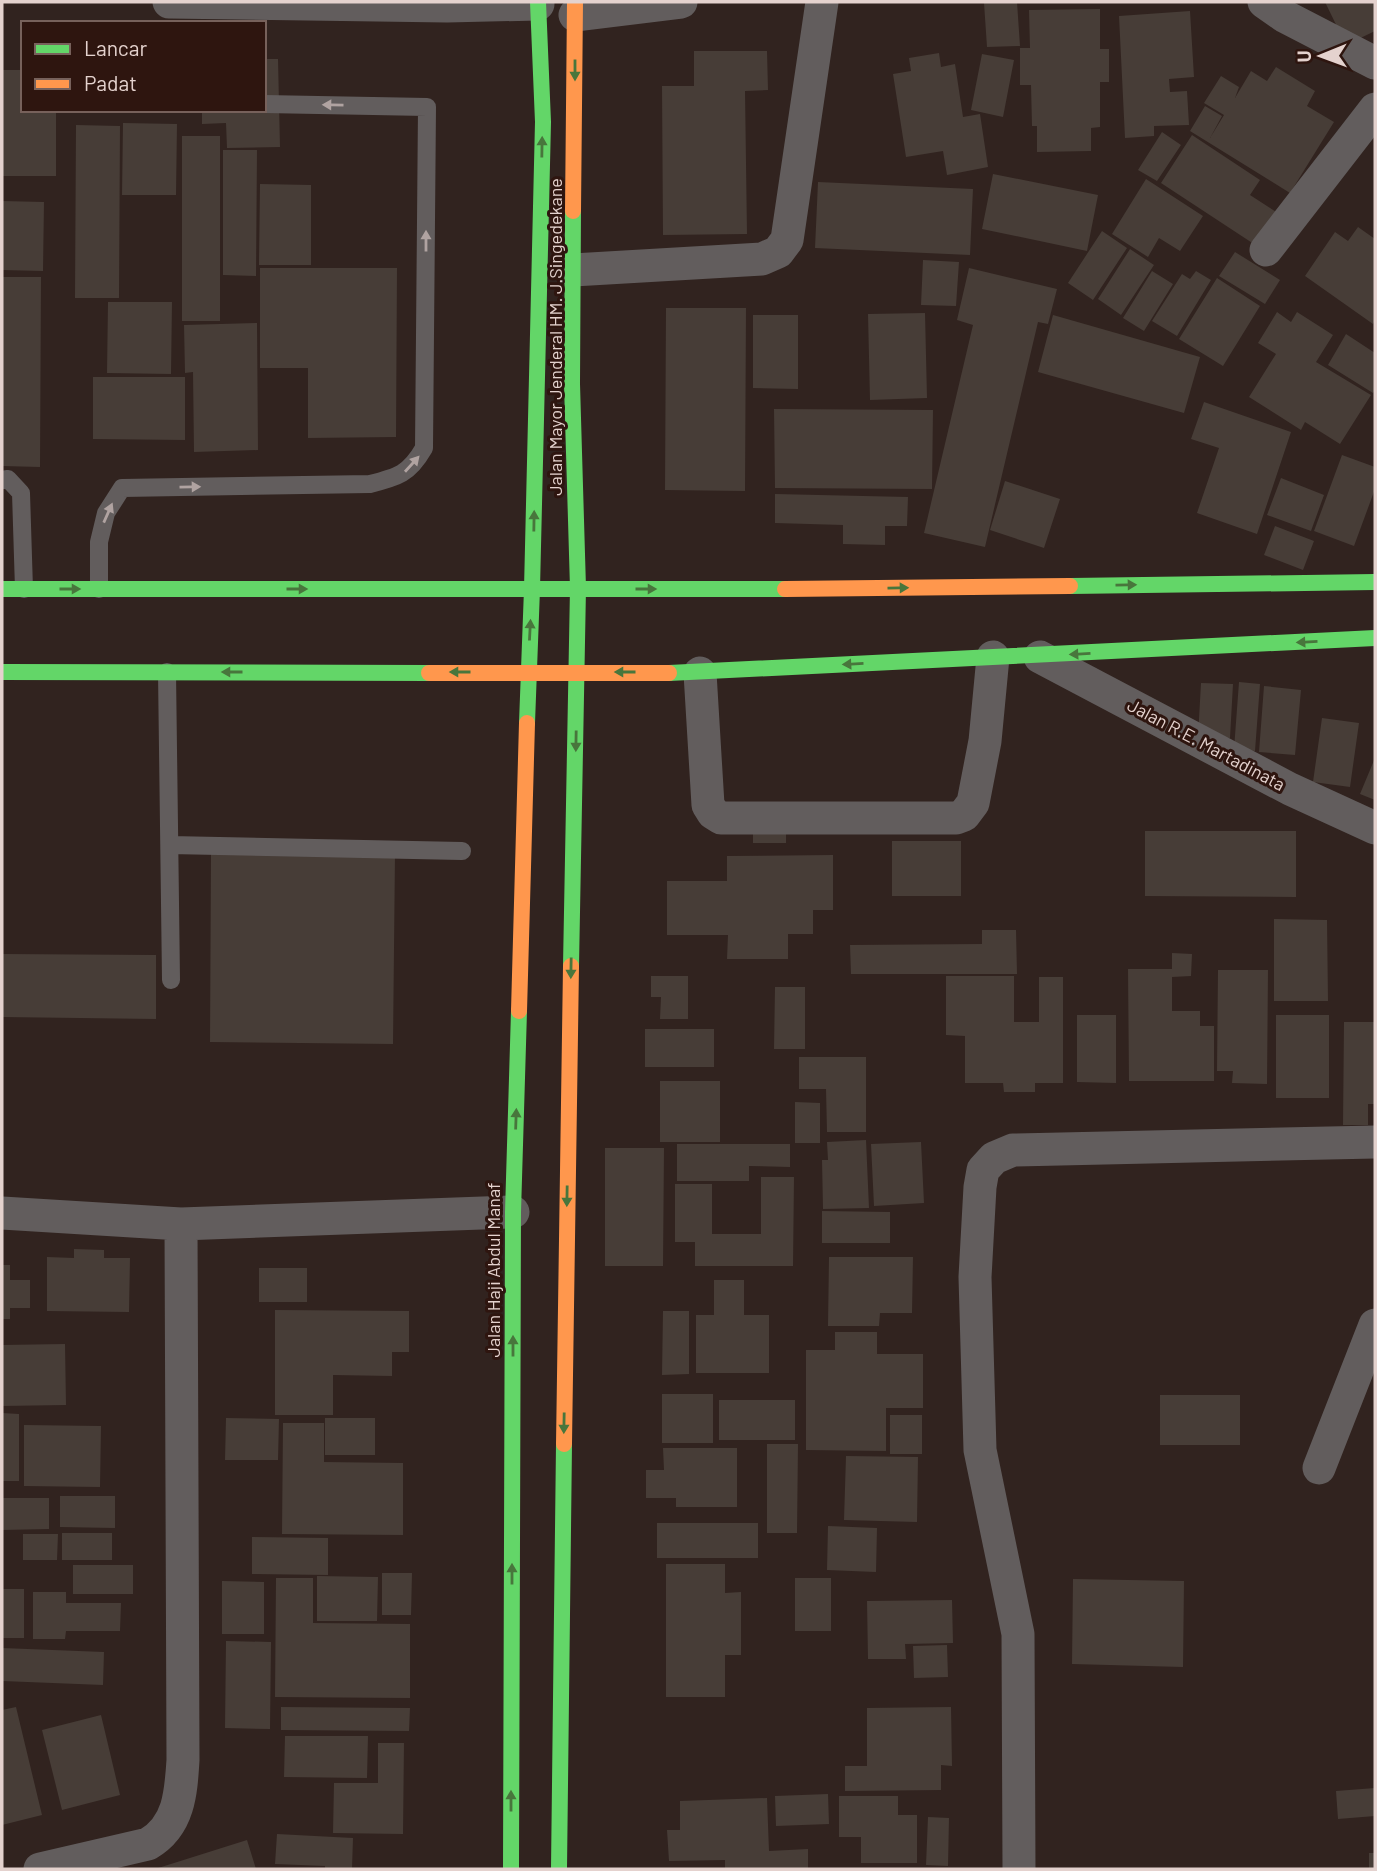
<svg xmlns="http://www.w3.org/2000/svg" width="1377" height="1871" viewBox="0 0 1377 1871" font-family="Barlow,sans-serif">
  <rect width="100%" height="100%" fill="#31231f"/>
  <path fill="#473d37" d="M1017 2 1020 46 987 47 984 3Z
    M1325 2H1375V31L1346 45Z
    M1100 9V49H1109V82H1100V127L1091 128V151L1037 152V126H1032L1031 85H1020V48H1030L1029 10Z
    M1190 11 1194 77 1169 79 1170 92 1187 91 1189 125 1154 126V136L1125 138 1119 16Z
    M694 51H767L768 90 745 91 747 234 663 235 662 86H694Z
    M939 53 941 67 955 64 963 117 980 114 988 167 947 175 943 151 906 157 893 74 911 71 909 58Z
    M982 54 1014 60 1003 117 971 110Z
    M264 59H278L280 147 227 148 226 123 202 124V110H264Z
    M1276 67 1315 91 1307 106 1334 122 1290 193 1190 131 1205 106 1222 116 1210 138 1224 115 1204 103 1221 76 1239 87 1235 98 1251 71 1267 81Z
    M2 70H23V110H56V176H2Z
    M123 123 177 124 176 195H122Z
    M76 125 120 126 119 298H75Z
    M1162 132 1181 145 1157 181 1138 170Z
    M1192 135 1260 180 1250 195 1284 217 1263 250 1161 183Z
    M182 136H220V321H182Z
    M223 150H257L256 276 223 275Z
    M993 174 1098 195 1087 251 982 229Z
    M1146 179 1203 216 1180 251 1159 238 1148 257 1112 234Z
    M818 182 973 189 970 255 815 248Z
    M260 184 311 185V265H259Z
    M2 201 44 202 43 271 2 270Z
    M1358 227 1375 239V320L1373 324 1305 276 1335 232 1348 241Z
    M1102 231 1127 248 1093 300 1068 283Z
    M1130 249 1154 265 1121 315 1098 299Z
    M1235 252 1280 280 1265 304 1219 276Z
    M923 260 959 262 956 306 921 305Z
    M260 268H397L396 437 308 438V368H260Z
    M969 268 1057 289 1048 324 1038 322 985 547 924 533 973 325 957 320Z
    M1152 271 1173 284 1144 331 1123 318Z
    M1196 271 1211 280 1177 336 1152 321 1182 274 1190 279Z
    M2 277H41L40 467 2 466Z
    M1217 278 1260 306 1223 366 1179 339Z
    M108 302H172L171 374 107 373Z
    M666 308H746L745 491 665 490Z
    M1277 312 1291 322 1297 312 1333 335 1316 362 1371 395 1340 444 1305 422 1301 430 1249 397 1276 354 1258 343Z
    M925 313 927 398 870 400 868 314Z
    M753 315H798V389L753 388Z
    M1053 315 1200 357 1184 413 1038 372Z
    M257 323 258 450 194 452 193 372 185 373 184 325Z
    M1346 334 1375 353V390L1373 393 1328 365Z
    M93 377H185V440L93 439Z
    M1204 402 1291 432 1257 534 1197 513 1219 448 1191 439Z
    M774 409 933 410 932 489 775 488Z
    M1342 455 1375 467V489L1354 546 1314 531Z
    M1281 478 1324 495 1311 531 1267 515Z
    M1005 481 1060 499 1044 548 990 530Z
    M775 494 908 497 907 526H885V545L843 544V525L775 523Z
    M1275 526 1314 541 1303 570 1264 555Z
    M1239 682 1260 684 1255 751 1234 749Z
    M1201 683 1233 684 1230 738 1198 737Z
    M1264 686 1301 690 1295 755 1259 752Z
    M1322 718 1359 723 1350 787 1313 782Z
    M1375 758V800L1360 794Z
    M753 822H786V843H753Z
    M1145 831H1296V897L1145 896Z
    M892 841H961V896H892Z
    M211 853 395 854 393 1044 210 1042Z
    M833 855V910H813V934H788V959H727L728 935H667V881H727V856Z
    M1274 919 1327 920 1328 1001H1274Z
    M982 930H1016L1017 974H851L850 945 982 944Z
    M1172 953 1192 954 1191 976 1172 977V1011H1200V1026H1214V1081H1129L1128 969H1172Z
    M2 954 156 955V1019L2 1017Z
    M1218 970H1268L1267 1084 1232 1083 1233 1071H1217Z
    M651 976H688V1019H660L661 997H651Z
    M946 976H1014V1022H1039V977H1063V1083H1035V1092H1004L1003 1083H965V1036L946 1035Z
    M775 987H805V1049H774Z
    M1077 1015H1116V1083L1077 1082Z
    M1276 1015H1329V1098H1276Z
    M1344 1022H1375V1104H1368V1125H1343Z
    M645 1029H714V1067H645Z
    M799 1057H866V1132H827L826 1089H799Z
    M660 1081H720V1142H660Z
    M795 1102 820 1103V1143H795Z
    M866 1140 869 1208 823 1209 822 1160H828L827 1142Z
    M921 1142 924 1203 874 1206 871 1144Z
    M677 1144H790V1167L749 1166V1181H677Z
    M605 1148H664L663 1266H605Z
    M761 1177H794L793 1266H695V1242H675V1184H712V1234H761Z
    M822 1211 890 1212V1243H822Z
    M74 1249 104 1250V1258H130L129 1312 47 1311V1257L74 1258Z
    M829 1257H913L912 1313H880L879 1326H828Z
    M2 1265H10V1280H30V1308H10V1319H2Z
    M259 1268H307V1302H259Z
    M714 1280H744V1315H769V1373H696V1315H714Z
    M275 1310 409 1311V1352H392V1376L333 1375V1415H275Z
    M663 1311H689V1374L662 1375Z
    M835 1332H877V1354H923V1408H886V1451L806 1450V1350H835Z
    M65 1344 66 1405 2 1406V1345Z
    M662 1394H713V1443H662Z
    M1160 1395H1240V1445H1160Z
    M719 1400H795V1440H719Z
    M2 1413 19 1414V1481H2Z
    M890 1415H922V1454H890Z
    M226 1418 279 1419 278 1460H225Z
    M325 1418H375V1455H325Z
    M283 1423H324V1462L403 1463V1535L282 1534Z
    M24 1425 101 1426 100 1487 24 1486Z
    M767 1444H798L797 1533H767Z
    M663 1448H737V1507H676V1498H646V1470H664Z
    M846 1456 918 1457 917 1522 844 1520Z
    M60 1496H115V1528L60 1527Z
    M2 1498H49V1529L2 1530Z
    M657 1523H758V1558H657Z
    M828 1526 877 1528 876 1572 827 1570Z
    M62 1533H112V1560H62Z
    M23 1534H58L57 1560H23Z
    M252 1537 328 1538V1575L252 1574Z
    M666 1564H725V1593L741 1592V1655H725V1697H666Z
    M73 1565H133V1594H73Z
    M382 1573H412L411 1615H382Z
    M317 1576 378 1577 377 1621H317Z
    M276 1578H313V1623L410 1624V1698L275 1697Z
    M795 1578H831V1631H795Z
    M1073 1579 1184 1581 1183 1667 1072 1664Z
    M222 1581 264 1582V1634H222Z
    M2 1589H24V1638H2Z
    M33 1592H66V1603H121L120 1631H66L65 1639H33Z
    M952 1600 953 1643 905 1644 906 1659H868L867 1601Z
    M226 1641 271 1642 270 1729 225 1728Z
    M947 1645 948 1677 914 1678 913 1646Z
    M2 1648 104 1652 103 1685 2 1681Z
    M16 1707 42 1815 2 1825V1710Z
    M281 1707 410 1708 409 1731 281 1730Z
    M951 1707 952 1766 941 1765V1790L845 1791V1766H867V1708Z
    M101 1715 120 1795 62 1810 42 1730Z
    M285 1736H368L367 1778 284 1777Z
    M378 1743H404L403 1834 333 1833 334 1783H378Z
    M1375 1788V1816L1338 1819 1336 1791Z
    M828 1794 829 1824 776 1826 775 1796Z
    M839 1796H898V1815H917V1863H861V1837H839Z
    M767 1798 769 1851 808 1849V1869H725V1860L669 1861 667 1830H680V1801Z
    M928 1817 949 1818 948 1866 926 1865Z
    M277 1834 353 1838 352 1869H325V1866L275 1864Z
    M247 1840 256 1869H155Z
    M1369 1853H1375V1869H1369Z"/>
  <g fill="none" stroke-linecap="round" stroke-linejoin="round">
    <path stroke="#625d5d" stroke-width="18" d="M2 480 8 479 21 493 24 589
      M99 589V542L106 513 122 488 370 484C398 477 409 474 424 448L427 107 264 104
      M167 672 171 980
      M170 845 462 851"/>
    <path stroke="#625d5d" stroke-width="33" d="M169 2 447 6 538 4
      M1264 2 1284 16 1375 63
      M575 15 681 2
      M1266 250 1375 109
      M573 270 762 259 778 252 787 240 822 2
      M1040 657 1290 789 1375 828
      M700 673 708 805 713 813 721 818H956L964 815 973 803 985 741 993 657
      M2 1213 181 1224 513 1212
      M1319 1468 1375 1325
      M40 1869 148 1844C179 1826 181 1793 183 1760L181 1224
      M1019 1869 1018 1634 980 1450 975 1277 980 1187 983 1170 994 1158 1013 1150 1375 1142"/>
    <path stroke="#63d668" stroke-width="16" d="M1070 586 1375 582
      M2 589H785
      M2 672 429 673
      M669 673 1375 638
      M527 723 532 589 543 122 538 2
      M571 966 578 588 572 384 573 211
      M511 1869 513 1212 519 1011
      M559 1869 564 1444"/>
    <path stroke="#ff974d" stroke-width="16" d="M573 211 575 2
      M785 589 1070 586
      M429 673H669
      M519 1011 527 723
      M564 1444 571 966"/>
  </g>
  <defs><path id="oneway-solid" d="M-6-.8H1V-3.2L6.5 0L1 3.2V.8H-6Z" transform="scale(1.75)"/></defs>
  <g fill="#48763c">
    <use href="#oneway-solid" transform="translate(575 70) rotate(90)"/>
    <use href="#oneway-solid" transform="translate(542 147) rotate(-89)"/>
    <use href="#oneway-solid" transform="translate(534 521) rotate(-89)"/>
    <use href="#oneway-solid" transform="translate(1126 585) rotate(-1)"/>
    <use href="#oneway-solid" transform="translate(898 588) rotate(-1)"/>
    <use href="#oneway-solid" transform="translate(70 589)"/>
    <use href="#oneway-solid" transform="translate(297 589)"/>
    <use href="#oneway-solid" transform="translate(646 589)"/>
    <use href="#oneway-solid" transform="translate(530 630) rotate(-87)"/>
    <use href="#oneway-solid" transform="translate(1307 642) rotate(177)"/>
    <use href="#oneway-solid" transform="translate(1080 654) rotate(177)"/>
    <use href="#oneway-solid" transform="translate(853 664) rotate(177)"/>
    <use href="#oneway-solid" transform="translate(232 672) rotate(180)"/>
    <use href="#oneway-solid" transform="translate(460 672) rotate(180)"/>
    <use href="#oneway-solid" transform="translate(625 672) rotate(-180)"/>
    <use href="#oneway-solid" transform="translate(576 741) rotate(91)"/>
    <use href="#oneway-solid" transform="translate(571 968) rotate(91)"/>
    <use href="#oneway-solid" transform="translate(516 1119) rotate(-88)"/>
    <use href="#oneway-solid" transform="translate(567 1196) rotate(91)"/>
    <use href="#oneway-solid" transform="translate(513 1346) rotate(-90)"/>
    <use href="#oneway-solid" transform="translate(564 1423) rotate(91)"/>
    <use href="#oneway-solid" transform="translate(512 1574) rotate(-90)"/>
    <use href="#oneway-solid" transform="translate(511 1801) rotate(-90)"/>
  </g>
  <g fill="#b0a3a1">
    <use href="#oneway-solid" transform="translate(333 105) rotate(-179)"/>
    <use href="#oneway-solid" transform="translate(426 241) rotate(-90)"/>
    <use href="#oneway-solid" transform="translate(412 464) rotate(-48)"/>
    <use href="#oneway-solid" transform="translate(190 487) rotate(-1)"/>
    <use href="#oneway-solid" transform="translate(108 513) rotate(-66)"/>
  </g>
  <g text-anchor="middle" stroke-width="6" stroke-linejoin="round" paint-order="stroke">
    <g font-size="18" fill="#e4d2ce" stroke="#2e150f">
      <text transform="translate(556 337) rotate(-90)" y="6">Jalan Mayor Jenderal HM. J.Singedekane</text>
      <text transform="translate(1206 745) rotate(28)" y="6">Jalan R.E. Martadinata</text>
      <text transform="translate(494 1270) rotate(-90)" y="6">Jalan Haji Abdul Manaf</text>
    </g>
  </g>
  <rect width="1377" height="1871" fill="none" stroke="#e4d2ce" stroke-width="7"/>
  <rect x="21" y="21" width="245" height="91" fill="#2e150f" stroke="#77615b" stroke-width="2"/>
  <rect x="35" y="44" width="35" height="10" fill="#63d668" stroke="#77615b" stroke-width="2"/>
  <text x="84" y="56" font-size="21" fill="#e4d2ce">Lancar</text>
  <rect x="35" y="79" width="35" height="10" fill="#ff974d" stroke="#77615b" stroke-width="2"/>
  <text x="84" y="91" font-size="21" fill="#e4d2ce">Padat</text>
  <g transform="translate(1321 56) rotate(269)" stroke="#2e150f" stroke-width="5" paint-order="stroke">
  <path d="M0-5L12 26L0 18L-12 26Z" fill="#e4d2ce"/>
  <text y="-10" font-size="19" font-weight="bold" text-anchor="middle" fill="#e4d2ce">U</text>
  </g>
</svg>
